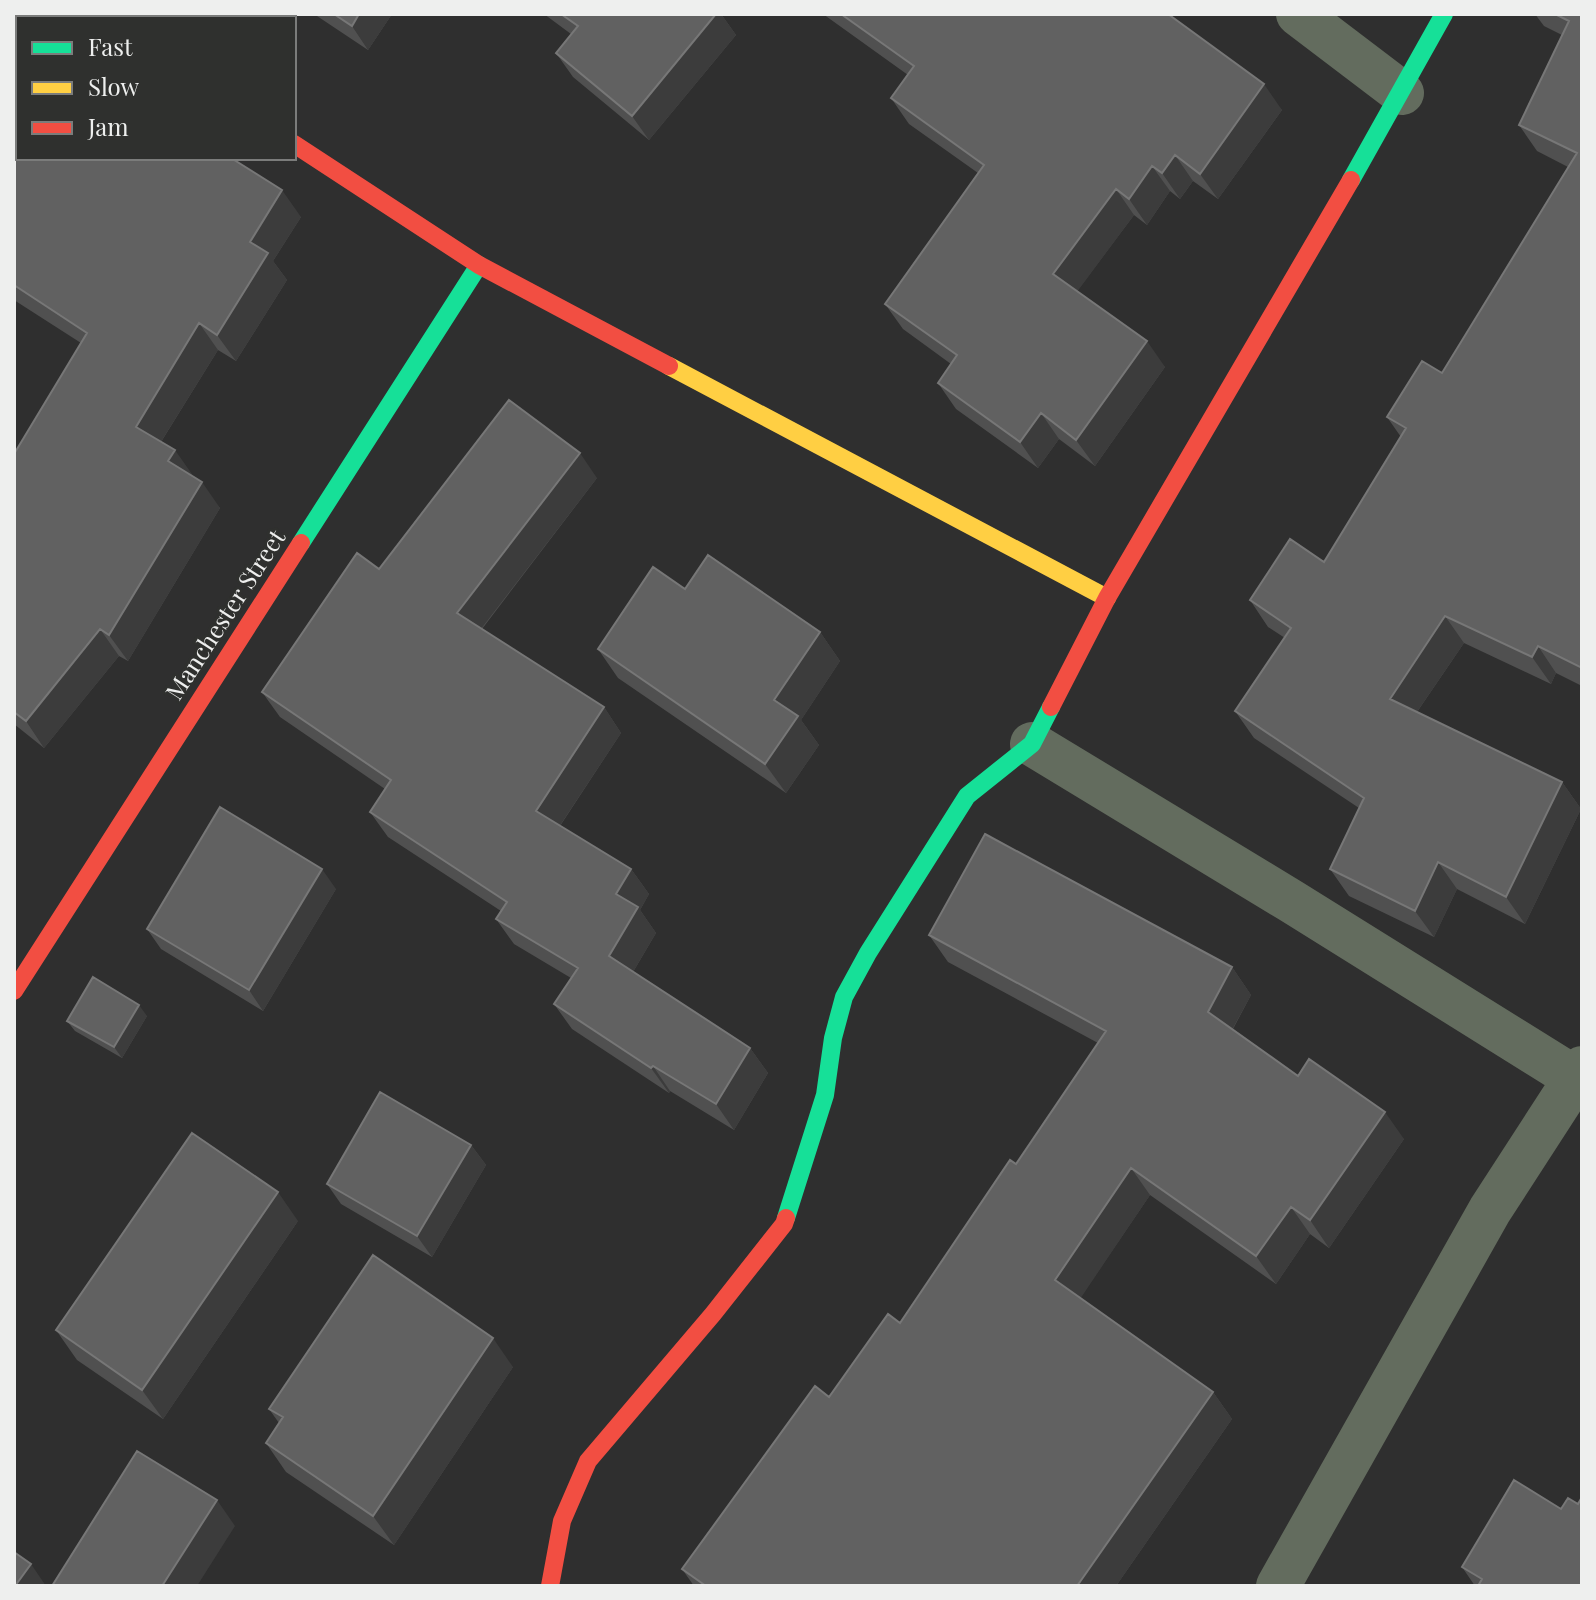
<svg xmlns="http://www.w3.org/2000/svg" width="1596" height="1600" viewBox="0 0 1596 1600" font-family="'Playfair Display',serif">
  <rect width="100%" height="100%" fill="#2f2f2f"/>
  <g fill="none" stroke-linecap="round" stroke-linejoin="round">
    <path stroke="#636c5e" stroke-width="44" d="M94 14 100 18
      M1298 14 1402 93
      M1032 744 1291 901 1575 1078
      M1278 1586 1490 1210 1582 1068"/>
    <path stroke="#16e098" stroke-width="18" d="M1351 180 1444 14
      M301 543 479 265
      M786 1218 825 1095 833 1038 844 997 868 953 967 796 1032 744 1051 707"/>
    <path stroke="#ffcf43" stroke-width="18" d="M669 366 1107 598"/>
    <path stroke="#f24e42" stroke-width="18" d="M294 144 479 265 669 366
      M1051 707 1107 598 1351 180
      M14 991 301 543
      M550 1586 562 1521 588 1461 713 1314 784 1224 786 1218"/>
  </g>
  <path fill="#505050" d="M314 14H392L368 50Z
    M544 14H721L736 35 649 140 573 77 556 53 571 34Z
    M823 14H1168L1282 110 1218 199 1193 181 1180 199 1170 191 1147 225 1134 215 1077 291 1165 367 1095 466 1059 439 1038 468 956 409 938 383 951 364 903 329 885 304 978 173 909 124 891 98 908 75Z
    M1535 14H1582V686L1556 673 1551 684 1464 643 1417 712 1562 782 1581 809 1525 924 1457 889 1434 937 1349 896 1330 869 1359 808 1254 738 1235 711 1285 638 1268 627 1250 600 1324 562 1401 437 1387 417 1442 373 1568 167 1537 151 1519 125 1562 35 1544 26Z
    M14 45 18 158 301 217 273 261 287 280 236 361 218 350 161 442 220 508 128 661 119 656 44 748 14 724V454L81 343 14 300Z
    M597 478 482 629 604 707 621 733 560 826 631 869 649 894 640 910 656 933 633 972 750 1048 768 1073 734 1130 670 1091 669 1093 572 1029 554 1004 571 978 514 944 496 919 501 911 388 837 370 812 385 789 280 717 262 692 379 569Z
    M685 589 820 632 840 661 801 720 819 745 786 793 618 678 598 649Z
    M336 889 263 1011 161 949 147 929Z
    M929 935 1232 967 1251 995 1233 1029 1298 1076 1404 1139 1329 1248 1310 1234 1276 1284 1150 1195 1080 1298 1213 1392 1232 1419 1116 1586H694L682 1569 829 1397 900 1323 1016 1164 1098 1043 948 962Z
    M147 1016 122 1058 75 1031 67 1021Z
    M471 1145 486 1165 432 1257 341 1204 327 1184Z
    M298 1221 163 1419 77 1360 56 1330Z
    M513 1367 394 1545 286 1472 266 1443 279 1423 269 1409Z
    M1561 1509 1582 1586H1475L1462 1567Z"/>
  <path fill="#3c3c3c" d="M359 14H392L368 50 352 26Z
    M716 14H721L736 35 649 140 632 116Z
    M1264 84 1282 110 1218 199 1200 174Z
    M1175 155 1193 181 1180 199 1162 173Z
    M1152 166 1170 191 1147 225 1129 199Z
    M1116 189 1134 215 1071 300 1053 274Z
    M282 190 301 217 273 261 287 280 236 361 217 335 250 242Z
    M199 323 218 350 154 453 136 427Z
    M1147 341 1165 367 1095 466 1076 440Z
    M1041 413 1059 439 1038 468 1020 442Z
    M175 450 194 477 168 461Z
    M580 453 597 478 474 638 457 613Z
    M202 482 220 508 128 661 109 635Z
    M1445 616 1464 643 1408 725 1390 699Z
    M100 629 119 656 44 748 26 721Z
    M820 632 840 661 801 720 819 745 786 793 765 764 774 700Z
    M1538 646 1556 673 1551 684 1532 657Z
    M604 707 621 733 553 836 536 811Z
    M1562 782 1581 809 1525 924 1506 897Z
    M1438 862 1457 889 1434 937 1415 911Z
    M322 869 336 889 263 1011 249 990Z
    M631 869 649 894 640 910 656 933 627 982 609 956 616 894Z
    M1232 967 1251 995 1227 1039 1208 1012Z
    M139 1005 147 1016 122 1058 114 1047Z
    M750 1048 768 1073 734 1130 716 1104Z
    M653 1066 670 1091 669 1093 651 1068Z
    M1385 1112 1404 1139 1329 1248 1310 1220Z
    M471 1145 486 1165 432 1257 417 1236Z
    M1131 1168 1150 1195 1074 1308 1055 1280Z
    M278 1192 298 1221 163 1419 142 1390Z
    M1291 1207 1310 1234 1276 1284 1256 1256Z
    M493 1338 513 1367 394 1545 373 1516Z
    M1213 1392 1232 1419 1116 1586H1077Z
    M217 1500 235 1526 197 1586H162Z
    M31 1564 46 1586H15Z"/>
  <path fill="#616161" stroke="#777" stroke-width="2" d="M334 14H359L352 26Z
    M561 14H716L632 116 556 53 578 26Z
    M841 14H1168L1264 84 1200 174 1175 155 1162 173 1152 166 1129 199 1116 189 1053 274 1147 341 1076 440 1041 413 1020 442 938 383 957 355 885 304 984 165 891 98 914 66Z
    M1555 14H1582V668L1538 646 1532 657 1445 616 1390 699 1562 782 1506 897 1438 862 1415 911 1330 869 1364 798 1235 711 1291 628 1250 600 1290 539 1324 562 1406 428 1387 417 1422 361 1442 373 1577 153 1519 125 1569 21Z
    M14 45 18 48V158H231L282 190 250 242 268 253 217 335 199 323 136 427 175 450 168 461 202 482 109 635 100 629 26 721 14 712V454L87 333 14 285Z
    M509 400 580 453 457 613 604 707 536 811 631 869 616 894 638 907 609 956 750 1048 716 1104 653 1066 651 1068 554 1004 578 968 496 919 507 902 370 812 391 780 262 692 357 553 379 569Z
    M708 555 820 632 774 700 798 716 765 764 598 649 653 567 685 589Z
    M220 807 322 869 249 990 147 929Z
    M985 834 1232 967 1208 1012 1298 1076 1309 1059 1385 1112 1310 1220 1291 1207 1256 1256 1131 1168 1055 1280 1213 1392 1077 1586H706L682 1569 815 1386 829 1397 888 1314 900 1323 1010 1160 1016 1164 1106 1031 929 935Z
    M93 977 139 1005 114 1047 67 1021Z
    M380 1092 471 1145 417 1236 327 1184Z
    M192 1133 278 1192 142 1390 56 1330Z
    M373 1255 493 1338 373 1516 266 1443 283 1417 269 1409Z
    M137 1451 217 1500 162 1586H52Z
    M1514 1480 1561 1509 1568 1498 1578 1504 1582 1497V1586H1478L1482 1579 1462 1567Z
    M14 1552 31 1564 15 1586H14Z"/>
  <g text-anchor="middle" stroke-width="6" stroke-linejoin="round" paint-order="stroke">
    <g font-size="24" fill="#eeefee" stroke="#2f302e">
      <text transform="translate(226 615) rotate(-57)" y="8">Manchester Street</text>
    </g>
  </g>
  <rect width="1596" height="1600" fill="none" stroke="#eeefee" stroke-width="32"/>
  <rect x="16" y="16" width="280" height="144" fill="#2f302e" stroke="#7b7c7b" stroke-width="2"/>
  <rect x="32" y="42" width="40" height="12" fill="#16e098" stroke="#7b7c7b" stroke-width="2"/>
  <text x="88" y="56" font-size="24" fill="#eeefee">Fast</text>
  <rect x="32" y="82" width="40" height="12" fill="#ffcf43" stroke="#7b7c7b" stroke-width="2"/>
  <text x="88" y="96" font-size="24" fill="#eeefee">Slow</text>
  <rect x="32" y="122" width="40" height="12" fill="#f24e42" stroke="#7b7c7b" stroke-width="2"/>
  <text x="88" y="136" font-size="24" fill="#eeefee">Jam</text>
</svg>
